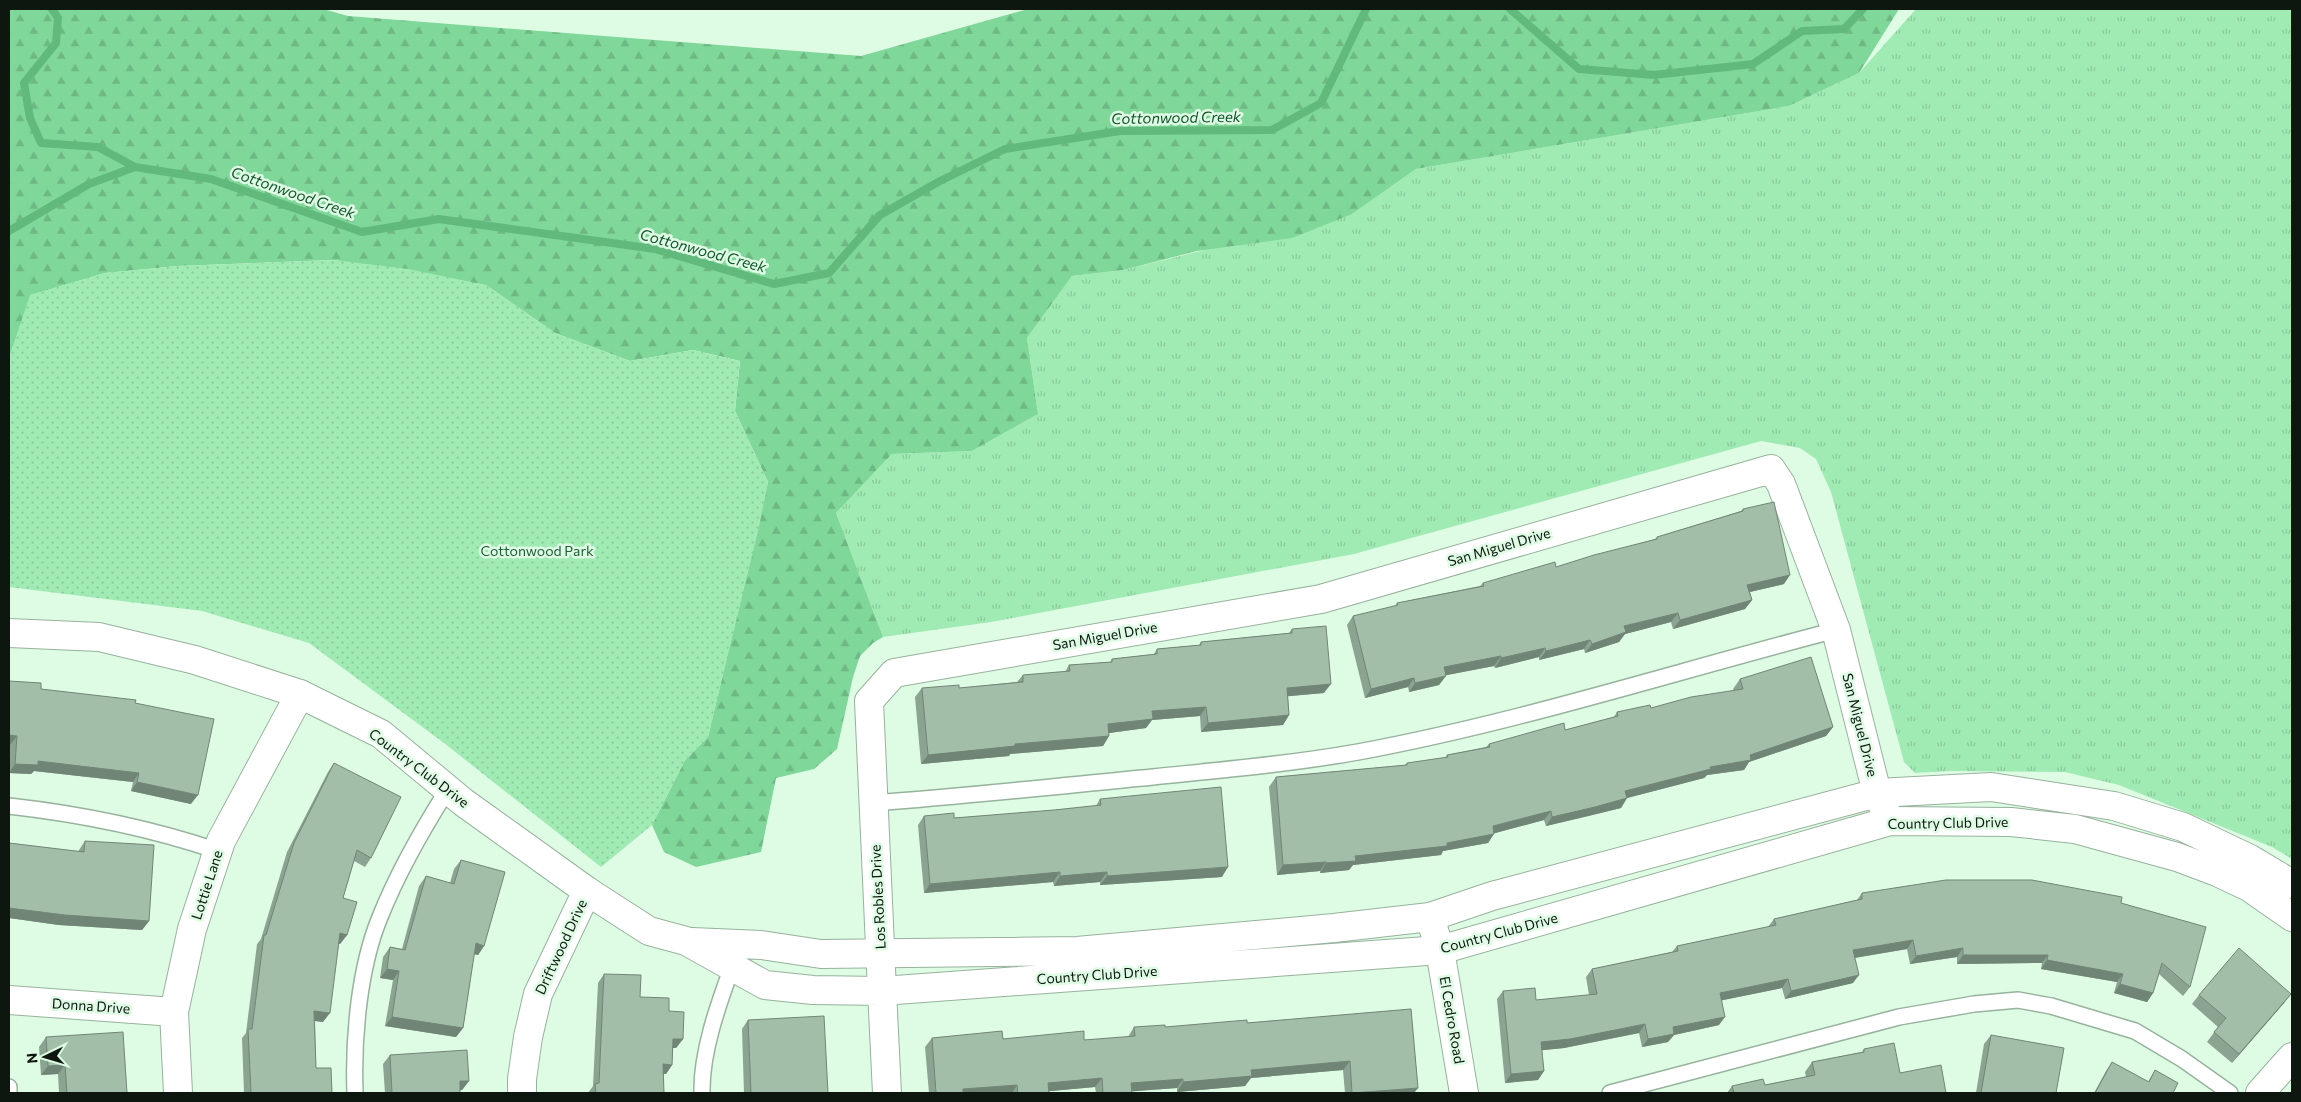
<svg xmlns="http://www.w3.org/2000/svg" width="2301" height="1102" viewBox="0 0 2301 1102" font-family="Commissioner,sans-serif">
  <defs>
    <pattern id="grass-tufts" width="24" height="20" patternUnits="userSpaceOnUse" patternTransform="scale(1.25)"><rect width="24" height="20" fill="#a0ebb4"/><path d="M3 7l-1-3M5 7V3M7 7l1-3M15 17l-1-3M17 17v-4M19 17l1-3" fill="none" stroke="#89c99a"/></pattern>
    <pattern id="forest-firs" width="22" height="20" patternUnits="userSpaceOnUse" patternTransform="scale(1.25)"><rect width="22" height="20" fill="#7fd799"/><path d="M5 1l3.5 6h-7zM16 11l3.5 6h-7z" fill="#6db883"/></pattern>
    <pattern id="park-dots" width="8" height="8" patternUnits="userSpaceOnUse" patternTransform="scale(1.25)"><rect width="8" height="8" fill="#a0ebb4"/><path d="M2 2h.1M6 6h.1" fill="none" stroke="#89c99a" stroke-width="1.8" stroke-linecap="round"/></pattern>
  </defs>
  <rect width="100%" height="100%" fill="#defbe4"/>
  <path fill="url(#grass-tufts)" d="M1916 9H2292V859L2272 847 2119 785 2065 772 1950 771 1915 773 1904 762 1831 492 1816 459 1800 448 1761 441 1354 554 991 622 883 637 836 513 892 454 972 451 1038 414 1027 338 1072 276 1123 270 1352 214 1416 169 1789 106 1859 73Z"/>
  <path fill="url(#forest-firs)" d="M9 9H323L348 16 861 56 1028 9H1899L1859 73 1789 106 1416 169 1352 214 1292 238 1197 251 1123 270 1072 276 1027 338 1038 414 972 451 892 454 836 513 883 637 873 643 860 656 853 677 837 749 814 769 776 778 761 852 696 867 664 852 652 825 685 760 708 737 768 482 735 411 740 361 693 350 630 361 555 333 486 285 334 260 178 266 105 273 31 295 9 358Z"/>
  <path fill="url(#park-dots)" d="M334 260 408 269 486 285 555 333 630 361 693 350 740 361 735 411 768 482 759 527 708 737 685 760 652 825 601 867 444 743 309 643 202 611 9 587V358L30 295 105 273 178 266Z"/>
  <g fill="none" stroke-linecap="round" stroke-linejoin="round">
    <path stroke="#61ba7c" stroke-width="8" d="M52 9 58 18 56 43 24 83 30 118 41 143 98 147 135 167
      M1510 9 1579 69 1654 75 1753 64 1802 31 1844 29 1863 9
      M9 231 89 184 135 167 211 179 362 232 439 219 655 249 774 284 829 273 880 215 940 181 1005 149 1120 131 1272 130 1321 103 1366 9"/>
    <g stroke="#97b29d" stroke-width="18">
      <path id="service" d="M872 803C966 796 1059 786 1153 777 1221 770 1290 764 1358 752 1520 722 1677 671 1836 630
        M9 806C80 814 150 828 218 851
        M9 1087V1093
        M355 1093C353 1038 359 968 380 917 398 872 422 830 448 789
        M702 1093C701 1053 718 1005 732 967
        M1610 1093 1899 1017 1974 1004 2018 1000 2051 1006 2135 1031 2182 1059 2230 1093"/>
    </g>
    <g stroke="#97b29d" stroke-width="30">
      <path id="minor" d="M1430 917 1440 950 1464 1093
        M882 991 869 701 894 673 1321 599 1771 469 1781 484 1836 630 1877 793 1890 821
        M9 1000 174 1012
        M178 1093 174 1012 192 929 221 841 300 694
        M522 1093V1079L528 1037 538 994 587 891
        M2260 1093 2292 1057"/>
    </g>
    <g stroke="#97b29d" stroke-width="30">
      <path id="tertiary" d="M9 633 99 637 195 660 300 694 381 734 463 802 587 891 649 931 686 941 765 985 813 990 882 991 1440 950 1890 821 2011 822 2075 829 2177 857 2217 872 2249 887 2292 917
        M692 942 761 945 821 954 1077 951 1334 928 1430 917 1492 896 1877 793 1991 787 2114 806 2183 827 2250 859 2292 884
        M882 991 887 1093"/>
    </g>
    <use href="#service" stroke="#fff" stroke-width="15"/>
    <use href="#minor" stroke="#fff" stroke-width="28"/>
    <use href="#tertiary" stroke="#fff" stroke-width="28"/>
  </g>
  <path fill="#8ba391" d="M1743 509 1784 584 1750 592 1752 600 1745 609 1673 629 1671 622 1625 634 1619 642 1585 653 1584 649 1539 660V657L1495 668 1494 666 1446 675 1439 685 1409 692 1408 687 1365 698 1347 625 1353 616 1395 606 1397 603 1480 586 1483 583 1556 567 1655 539 1657 537 1741 511Z
    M1292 629 1324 693 1288 696 1289 715 1283 725 1201 732 1200 716 1152 720 1146 728 1109 733V736L1103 746 1010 754 1009 756 921 764 915 697 922 688H959L1017 682 1023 675 1065 672 1069 665 1110 662 1112 659 1154 654 1157 649 1199 645 1201 642 1289 633Z
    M1740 679 1833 727 1826 736 1749 762 1744 770 1707 775 1704 778 1627 798 1621 808 1589 816 1546 826 1544 820 1494 833 1488 843 1443 851 1441 855 1353 865 1349 870 1320 873V871L1277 875 1269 787 1276 777 1405 765 1407 763 1445 758 1447 755 1486 747 1489 744 1565 730 1614 717 1617 712 1651 708 1734 691 1733 689Z
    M9 681 41 689 135 703 191 804 131 791 133 782 34 771 31 774 9 773 10 745H9Z
    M334 763 371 858 365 867 354 861 343 898 347 935 340 944H339L323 1022 315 1021 316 1068 332 1093H244L242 1038 246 1033 257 944 261 939 287 852 328 772Z
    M1100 799 1222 877 1100 885V882L1054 886 1053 882 924 893 918 825 924 816 954 818 1054 810 1096 806Z
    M85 841 149 921 142 930 59 925 9 918V843L78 852 79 850Z
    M461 860 484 946 478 955 474 954 463 1028 456 1037 385 1026 393 980 380 978 383 957 390 947 402 949 419 886 426 876 450 883 454 869Z
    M1862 893 2121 903 2190 987 2183 996 2159 974 2153 993 2147 1002 2114 993 2117 982 2041 969 2042 963 1957 964V957L1910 964 1907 949 1855 958 1853 983 1785 999 1782 988 1722 1000 1719 1025 1674 1035 1668 1042 1642 1047 1639 1033 1564 1048 1542 1050 1544 1071 1538 1080 1505 1083 1497 999 1503 991 1536 1000 1589 995 1586 977 1592 969 1672 952 1677 946 1768 927 1774 919 1857 900Z
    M604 974 640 997 669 1011 683 1039 676 1048H673L672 1065 666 1074H663L664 1093H588L593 1086 598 983Z
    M2291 994 2284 1003 2232 1063 2207 1042 2218 1027 2192 1004 2199 995Z
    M1411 1009 1418 1088 1414 1093H1345L1343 1070 1251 1078 1245 1086 1177 1092V1088L1132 1091V1093H1096L1095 1087 1049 1091V1093H929L925 1047 932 1038 1084 1040 1128 1037 1134 1027H1165L1247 1023Z
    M748 1020 828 1093H744L742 1029Z
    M1991 1035 2056 1093H1976L1984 1044Z
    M46 1037 127 1093H59L58 1074 41 1075 39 1047Z
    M1864 1049 1900 1073 1946 1093H1727L1732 1086 1765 1085 1806 1077 1805 1072 1812 1062 1862 1052Z
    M390 1055 469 1081 462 1090H460V1093H385L383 1064Z
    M2112 1062 2148 1082 2155 1070 2173 1093H2094L2106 1071Z"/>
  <path fill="#718576" d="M1790 575 1784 584 1741 594 1747 585Z
    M1752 600 1745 609 1673 629 1680 620Z
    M1678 613 1671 622 1625 634 1619 642 1585 653 1592 644 1624 626Z
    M1590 640 1584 649 1539 660 1546 651Z
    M1545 648 1539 657 1495 668 1501 658Z
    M1501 656 1494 666 1437 677 1444 667Z
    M1446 676 1439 685 1409 692 1415 683Z
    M1414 678 1408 687 1365 698 1371 689Z
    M1331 684 1324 693 1280 697 1287 688Z
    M1206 707 1200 716 1152 720 1146 728 1102 734 1108 724 1152 711Z
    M1289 715 1283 725 1201 732 1208 723Z
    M1833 727 1826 736 1749 762 1744 770 1707 775 1704 778 1627 798 1621 808 1546 826 1552 817 1625 791 1750 755Z
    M9 735 17 736 10 745H9Z
    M1109 736 1103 746 1010 754 1009 756 921 764 928 755 1015 744Z
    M38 761 139 773 133 782 34 771 31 774 9 773 15 764Z
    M137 782 198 795 191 804 131 791Z
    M1551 811 1544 820 1492 834H1494L1488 843 1443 851 1441 855 1353 865 1349 870 1320 873 1326 863 1355 856 1447 843 1493 826Z
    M1326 862 1320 871 1277 875 1283 865Z
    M1228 867 1222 877 1100 885 1107 876Z
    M1060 872 1053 882 924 893 930 884Z
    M1107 872 1100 882 1054 886 1060 876Z
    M9 908 149 921 142 930 59 925 9 918Z
    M340 933 347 935 340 944 334 942Z
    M1913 940 1907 949 1847 959 1853 950Z
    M476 943 484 946 478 955 470 953Z
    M1963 948 1957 957 1910 964 1916 956Z
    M1963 955H2048L2042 963 1957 964Z
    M2047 960 2123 974 2117 982 2041 969Z
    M387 969 399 971 393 980 380 978Z
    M1859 975 1853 983 1785 999 1791 991Z
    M1788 979 1782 988 1714 1002 1720 993Z
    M2120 984 2153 993 2147 1002 2114 993Z
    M2291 994 2284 1003 2232 1063 2239 1054Z
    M314 1011 330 1013 323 1022 308 1020Z
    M392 1017 463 1028 456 1037 385 1026Z
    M1725 1017 1719 1025 1674 1035 1668 1042 1642 1047 1648 1039 1673 1027Z
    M1645 1024 1639 1033 1564 1048 1535 1051 1541 1042Z
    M673 1039H683L676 1048H667Z
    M1350 1061 1343 1070 1251 1078 1245 1086 1177 1092 1183 1082 1251 1070Z
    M663 1064 672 1065 666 1074H656Z
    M65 1065 58 1074 41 1075 48 1066Z
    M1544 1071 1538 1080 1505 1083 1511 1074Z
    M1102 1078 1095 1087 1041 1092 1048 1083Z
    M1183 1079 1177 1088 1125 1092 1131 1083Z
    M460 1081H469L462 1090 453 1091Z
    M1017 1085 1012 1093H960L963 1089Z
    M1418 1088 1414 1093H1354Z"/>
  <path fill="#a2bea9" stroke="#718576" d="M1774 502 1790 575 1747 585 1752 600 1680 620 1678 613 1624 626 1626 632 1592 644 1590 640 1546 651 1545 648 1501 658V656L1444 667 1446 676 1415 683 1414 678 1371 689 1353 616 1398 605 1397 603 1484 586 1483 583 1555 562 1556 567 1594 555 1657 539V537L1743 511V509Z
    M1326 626 1331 684 1287 688 1289 715 1208 723 1206 707 1152 711 1153 719 1108 724 1109 736 1015 744V746L928 755 922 688 959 685V688L1023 682V675L1070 671 1069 665 1112 662V659L1157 654V649L1201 645V642L1292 633V629Z
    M1811 657 1833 727 1750 755 1751 760 1710 767 1711 769 1625 791 1627 798 1595 807 1552 817 1551 811 1493 826 1494 834 1447 843V846L1355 856 1356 861 1326 863V862L1283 865 1276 777 1407 765V763L1448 757 1447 755 1490 747 1489 744 1564 723 1565 730 1618 716 1617 712 1650 705 1651 708 1691 697 1743 689 1740 679Z
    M9 681 41 683V689L136 700 135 703 214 719 198 795 137 782 139 773 38 761V765L15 764 17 736 9 735Z
    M334 763 401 797 371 858 357 850 343 898 357 902 347 935 340 933 330 1013 314 1011 316 1068H331L332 1093H251L248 1029H252L264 935H266L294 843Z
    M1221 787 1228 867 1107 876V872L1060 876V872L930 884 924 816 954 813V818L1054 810 1101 805 1100 799Z
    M85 841 154 845 149 921 65 915 9 908V843L84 852Z
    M461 860 505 872 484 946 476 943 463 1028 392 1017 399 971 387 969 390 947 405 950 426 876 454 884Z
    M1946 880H2032L2122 897 2121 903 2206 927 2190 987 2162 963 2153 993 2120 984 2123 974 2047 960 2048 955H1963V948L1916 956 1913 940 1853 950 1859 975 1791 991 1788 979 1720 993 1725 1017 1673 1027 1674 1034 1648 1039 1645 1024 1570 1039 1541 1042 1544 1071 1511 1074 1503 991 1535 988 1536 1000 1597 994 1592 969 1678 951 1677 946 1776 925 1774 919 1862 899V893Z
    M2239 948 2291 994 2239 1054 2214 1032 2226 1018 2199 995Z
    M604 974 641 975 640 997 669 998V1011L684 1012 683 1039H673L672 1065 663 1064 664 1093H596L595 1084 599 1083Z
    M1411 1009 1418 1088 1352 1093 1350 1061 1251 1070 1252 1076 1183 1082V1079L1131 1083 1132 1093H1103L1102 1078 1048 1083 1049 1093H1018L1017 1085 963 1089V1093H936L932 1038 1002 1031 1003 1039 1084 1031V1040L1135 1036 1134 1027 1165 1025V1027L1247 1020V1023Z
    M824 1016 828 1093H751L748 1020Z
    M123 1032 127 1093H67L65 1065 48 1066 46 1037Z
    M1991 1035 2064 1048 2056 1093H1981Z
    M1894 1043 1900 1073 1941 1065 1946 1093H1734L1732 1086 1763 1079 1765 1085 1815 1075 1812 1062 1864 1052V1049Z
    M467 1050 469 1081H460V1093H392L390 1055Z
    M2112 1062 2149 1082 2155 1070 2178 1083 2173 1093H2095Z"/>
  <g text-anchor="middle" stroke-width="5" stroke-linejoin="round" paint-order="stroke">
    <g font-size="14" fill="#0d1710" stroke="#defbe4">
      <text transform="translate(1499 547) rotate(-16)" y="5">San Miguel Drive</text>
      <text transform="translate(1105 636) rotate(-10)" y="5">San Miguel Drive</text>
      <text transform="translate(1860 725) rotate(76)" y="5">San Miguel Drive</text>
      <text transform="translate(419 768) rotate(37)" y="5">Country Club Drive</text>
      <text transform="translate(1948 823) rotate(-1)" y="5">Country Club Drive</text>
      <text transform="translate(207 885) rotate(-72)" y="5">Lottie Lane</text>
      <text transform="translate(878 897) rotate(-93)" y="5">Los Robles Drive</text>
      <text transform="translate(1499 933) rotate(-15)" y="5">Country Club Drive</text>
      <text transform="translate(561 947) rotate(-65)" y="5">Driftwood Drive</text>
      <text transform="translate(1097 975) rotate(-4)" y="5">Country Club Drive</text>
      <text transform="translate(91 1006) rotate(4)" y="5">Donna Drive</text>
      <text transform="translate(1452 1020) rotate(80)" y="5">El Cedro Road</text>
    </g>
    <g font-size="14" fill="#1e5d35" stroke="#defbe4">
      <text x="537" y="556">Cottonwood Park</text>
    </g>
    <g font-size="15" font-style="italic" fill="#13542c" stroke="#defbe4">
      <text transform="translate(1176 118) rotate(-1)" y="5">Cottonwood Creek</text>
      <text transform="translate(293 193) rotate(19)" y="5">Cottonwood Creek</text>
      <text transform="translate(703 251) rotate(15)" y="5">Cottonwood Creek</text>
    </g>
  </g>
  <rect width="2301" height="1102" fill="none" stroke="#0d1710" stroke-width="20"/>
  <g transform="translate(45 1057) rotate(265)" stroke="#defbe4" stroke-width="4" paint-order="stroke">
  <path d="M0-4L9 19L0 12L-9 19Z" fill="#0d1710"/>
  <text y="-8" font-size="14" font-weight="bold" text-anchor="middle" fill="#0d1710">N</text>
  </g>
</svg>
